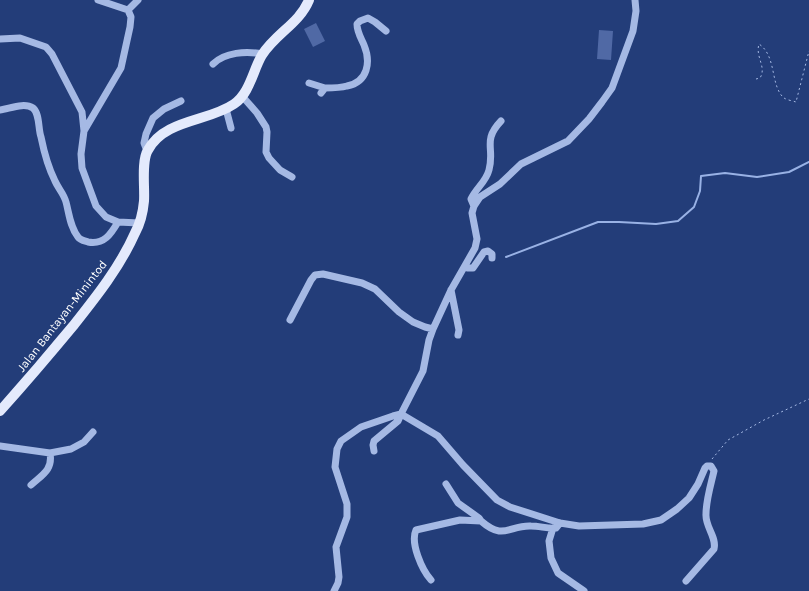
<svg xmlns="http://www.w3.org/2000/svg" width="809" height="591" viewBox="0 0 809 591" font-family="Karla,sans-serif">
  <rect width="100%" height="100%" fill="#233d79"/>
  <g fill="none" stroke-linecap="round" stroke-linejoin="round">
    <path stroke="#99b2e5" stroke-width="2" d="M506 257 598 222H619L656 224 678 221 694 207 700 191 701 176 725 173 757 177 789 172 809 162"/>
  </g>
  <path fill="#5069a5" d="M316 23 325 41 313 47 304 29Z
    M599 30 613 31 611 60 597 59Z"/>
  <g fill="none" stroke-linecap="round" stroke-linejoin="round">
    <path stroke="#a5b9e4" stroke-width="1" stroke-dasharray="2 3" stroke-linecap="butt" d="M756 79 760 78C767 67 755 57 759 44 777 56 770 86 784 98 787 100 793 101 796 102L809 51
      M712 459 728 440 764 420 809 399"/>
    <path stroke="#a5b9e4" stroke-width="7" d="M98 0 128 10 131 17 130 27 121 68 84 131 81 154 82 168 96 206 106 217 118 222 139 223
      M128 10 138 0
      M0 39 20 38 46 47 52 54 82 112 84 131
      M213 64C225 52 246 51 263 54
      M309 83 325 88
      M321 93 325 88C332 88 340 88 347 86 368 82 371 62 364 45 361 38 357 32 357 24L360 21 368 18 375 22 386 31
      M242 96 257 113 266 127 267 132 266 152 269 158 280 170 292 177
      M226 109 231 128
      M0 110C9 109 24 102 33 108 40 114 38 129 41 137 44 152 48 167 55 181 58 188 64 194 66 202 69 213 70 227 78 237 80 240 85 241 88 242 104 245 111 234 118 222
      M147 151 144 143 146 134 153 118 164 109 181 101
      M474 206 471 199C476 188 486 182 489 170 495 148 482 141 501 121
      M464 267 468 268H473L484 252 488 251 492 254V258
      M451 290 459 330 458 335
      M290 320 311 280 315 275 323 274 362 283 375 289 399 312 413 322 425 327 433 329
      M0 446 50 453 71 449 84 442 93 432
      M374 451 373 445 374 441 398 421 401 414 438 436 463 465 497 500 510 507 560 523 579 526 643 524 661 520 677 509 689 498 698 484 705 468 707 466H711L714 471C711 484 706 500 706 514 705 527 717 537 714 549L686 581
      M31 485C42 475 53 470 50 453
      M481 521C504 541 509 525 531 526 540 526 548 529 556 528L560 523
      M553 528 549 541 551 558 558 573 584 591
      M431 580C422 570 410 543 416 530L460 520 481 521 479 518 458 503 446 484
      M334 591 338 583 339 577 336 547 347 517V504L335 467 337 449 341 441 361 427 393 416 401 414 423 371 429 340 433 329 451 290 475 248 477 239 472 213 474 206 480 197 500 184 521 164 568 141 589 119 602 102 612 88 633 31 636 11 635 0"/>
    <path stroke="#e4eafc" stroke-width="10" d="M0 411C25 383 49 355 73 326 96 297 120 267 135 233 140 224 143 212 144 201 145 188 141 161 148 150 165 119 208 122 234 104 250 93 253 70 262 55 276 33 299 24 309 0"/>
  </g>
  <g text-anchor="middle" stroke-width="3" stroke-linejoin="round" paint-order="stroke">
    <g font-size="12" fill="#fff" stroke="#233d79">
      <text transform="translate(62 316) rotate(-52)" y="4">Jalan Bantayan-Minintod</text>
    </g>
  </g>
</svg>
